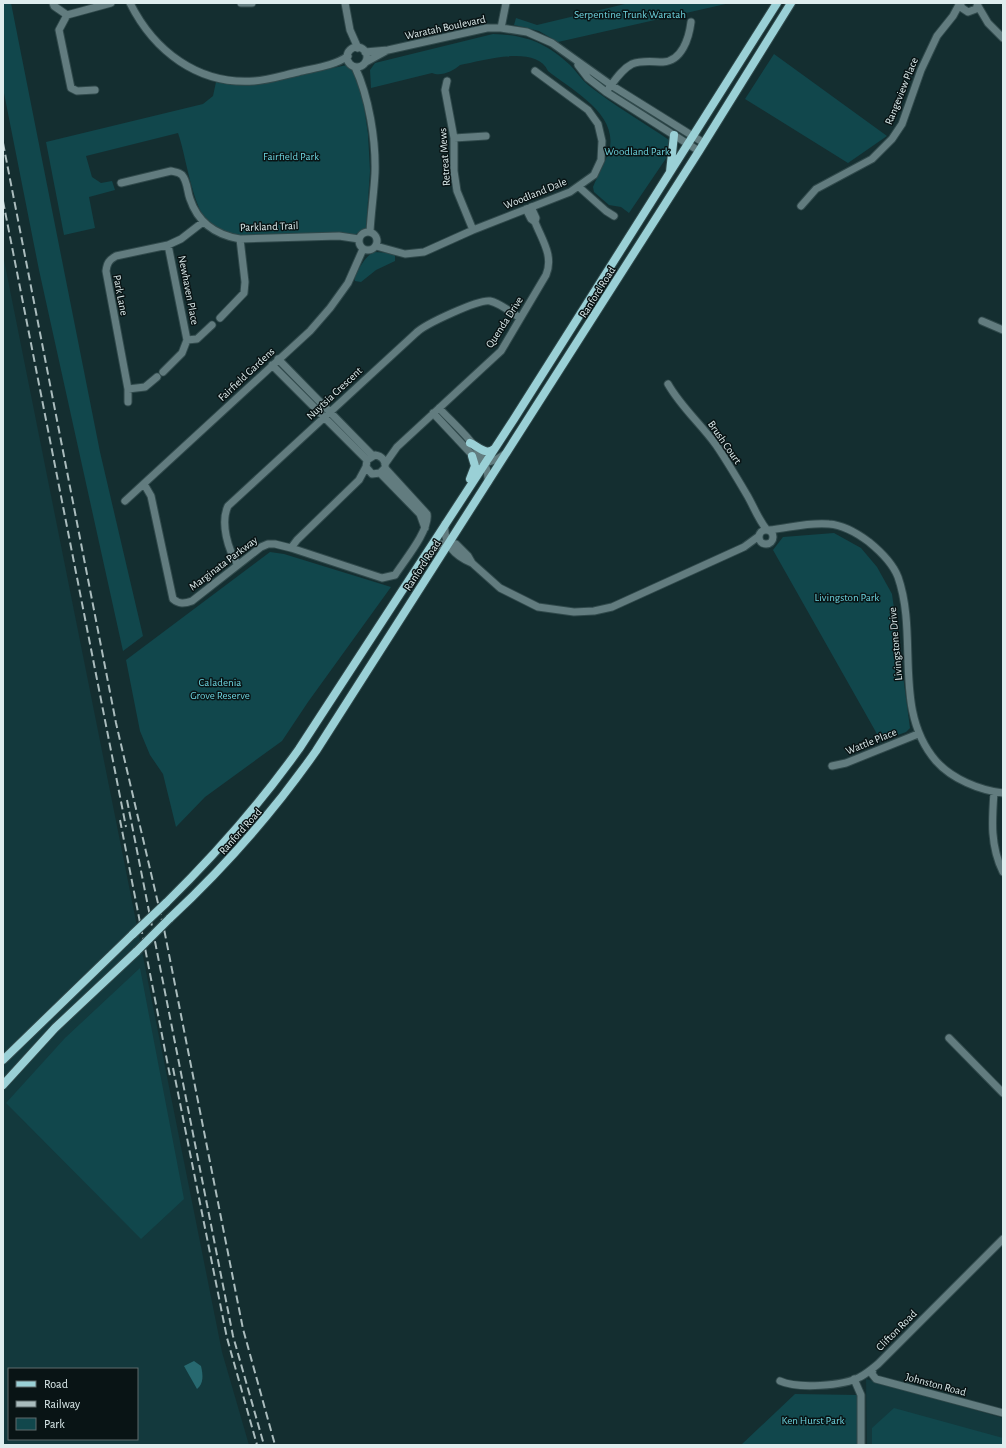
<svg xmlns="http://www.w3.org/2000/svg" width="1006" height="1448" viewBox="0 0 1006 1448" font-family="'Alegreya Sans',sans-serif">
  <rect width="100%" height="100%" fill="#142e30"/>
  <path fill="#13393d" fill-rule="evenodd" d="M3 255 222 1352 249 1445H3ZM9 1369H137V1439H9Z
    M866 1379 1003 1418V1445H867Z"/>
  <path fill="#11474c" d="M3 3H11L100 452 143 636 123 651 39 270 3 88Z
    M629 3H730L558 42 539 31 514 25 516 18 537 25Z
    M493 34C525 35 545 42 570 65 576 71 581 79 588 85 613 105 643 122 669 140L671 151 629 213 621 207 609 205 594 192 593 187C598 175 607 160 610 147 616 112 570 89 548 71 536 44 482 61 460 65 453 71 441 77 432 73L371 88 370 70 375 63Z
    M774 54 887 136 848 163 745 99Z
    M347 65 359 72 368 134 370 171 366 229 356 234 241 236C231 233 218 230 209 223 192 207 186 155 178 133L86 156 92 177 101 183 112 181 115 190 89 197 95 228 64 235 46 142 203 104 213 96 216 82 253 85Z
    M374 252 392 253 395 256V261L376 270 361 282 355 281 354 277C359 269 365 256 374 252Z
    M834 533 861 548 877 567 892 594 910 728 906 732 881 741 773 550 783 537Z
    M270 552 284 554 391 587 308 702 282 741 205 797 176 827 163 774 150 755 140 731 126 660Z
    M140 968 184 1199 141 1239 6 1103 65 1038Z
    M795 1394 858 1395V1445H741Z
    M894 1408 1003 1438V1445H872V1428Z"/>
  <path fill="#276970" d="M194 1361 201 1366C203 1375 204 1383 197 1389L184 1366Z"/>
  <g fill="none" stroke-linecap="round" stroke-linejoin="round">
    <g stroke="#30494b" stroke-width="9">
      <path id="minor" d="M53 3 54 6 67 15 111 3
        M130 3C154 51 198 85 254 81 269 80 284 75 298 72 314 68 334 66 348 56
        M241 3H252
        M345 3 350 30 358 48
        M960 3 962 8 968 12 976 9 978 3
        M978 6 988 23 1003 38
        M67 15 59 30 71 88 77 91 95 90
        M501 28 506 3
        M347 57a10 10 0 1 1 20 0a10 10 0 1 1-20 0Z
        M365 52 388 50 487 28H501L527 32 552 43 611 85 704 143
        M366 62 386 51
        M578 65 588 78 606 92 699 151
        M355 67C369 97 376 140 375 173 374 193 371 212 370 232
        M447 81 445 90 454 138V171L457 191 473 230
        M609 88C615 80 622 69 632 64 642 60 653 62 663 62 682 61 689 38 691 22
        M454 138 486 136
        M121 183 171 171C175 172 179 172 182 175 188 182 187 192 190 199 198 223 216 235 240 239L339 236 359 239
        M579 187 606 211 614 216
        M801 206 816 189 872 159 892 139 902 124 921 70 937 36 953 16 960 3
        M526 209 531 219 535 222
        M359 241a9 9 0 1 1 18 0a9 9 0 1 1-18 0Z
        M376 246 405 254 424 252 473 230 570 192 594 175 601 160 602 141 598 124 588 110 535 71
        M220 318 244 293 245 282 240 239
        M982 321 1003 330
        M187 340 197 339 212 325
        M278 359 372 455
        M272 365 367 460
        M163 372 182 353 187 340 168 245
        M668 384C681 407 701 424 716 445 727 461 737 478 747 495 754 507 758 519 767 530
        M128 389 145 387 157 377
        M128 402V389L106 271C107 263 109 260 116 256L168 245 181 239 203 222
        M439 408C457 428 490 453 488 482
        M433 413 477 460C488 465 497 460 506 453
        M385 464 397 447 501 351 546 275C554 256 542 240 535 222L536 218 531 207
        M380 473 420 514 425 528
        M144 484 151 496 173 599C179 604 184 604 192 601L261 547 268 544H275L291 548 382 578 395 575C404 561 430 530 427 514L385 468C386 461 382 456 375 455L367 460 366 467 372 474 380 473 385 468
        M125 501 310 331 330 308 348 283 363 249
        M445 524C443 544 455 556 472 563
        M769 530C789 528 808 522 829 524 844 525 857 533 869 542 880 551 893 564 898 577 919 637 892 710 936 761 952 779 979 790 1003 793
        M759 537a7 7 0 1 1 14 0a7 7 0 1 1-14 0Z
        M291 548 297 540 359 480 366 467
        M427 554 441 544 447 543 456 544 468 556 472 563 500 588 538 607 574 612 594 611 612 607 744 547 759 536
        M238 565C228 550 220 523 228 506L416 333C425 324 479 299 490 301 500 303 512 313 520 318
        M832 766 846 763 918 734
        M994 792C992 820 990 846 1003 872
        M949 1038 1003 1093
        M873 1368 872 1374 876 1379 1003 1413
        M854 1379 861 1395V1445
        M780 1381C798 1389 843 1386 860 1377 866 1374 872 1369 878 1364L1003 1239"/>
    </g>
    <g stroke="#30494b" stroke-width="10">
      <path id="major" d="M670 172 674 135
        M470 443C478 446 486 456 494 449
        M470 479 475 466 472 456
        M166 903C215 855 259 805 299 749L514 419 777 3
        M169 919C225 867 272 814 316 751L699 151 791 3
        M3 1060 133 934
        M3 1085 55 1028 137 951"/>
    </g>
    <use href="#minor" stroke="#627c7f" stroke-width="7"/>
    <use href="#major" stroke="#9ad0d6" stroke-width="8"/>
    <path stroke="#aabcbd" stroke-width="2" stroke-dasharray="8 4" stroke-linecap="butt" d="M3 143 116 723 164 929 243 1329 275 1445
      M3 201 126 827
      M127 800 233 1336 264 1445
      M120 820 170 1076
      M173 1068 227 1338 257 1445"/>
    <g stroke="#30494b" stroke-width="10" stroke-linecap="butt">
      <path id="major-bridge" d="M133 934 166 903
        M137 951 169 919"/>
    </g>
    <use href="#major-bridge" stroke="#9ad0d6" stroke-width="8"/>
  </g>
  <g text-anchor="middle" stroke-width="3" stroke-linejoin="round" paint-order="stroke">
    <g font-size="11" fill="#6dd3de" stroke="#091415">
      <text x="630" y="18">Serpentine Trunk Waratah</text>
      <text x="637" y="155">Woodland Park</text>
      <text x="291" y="160">Fairfield Park</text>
      <text x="847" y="601">Livingston Park</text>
      <text x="220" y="686">Caladenia<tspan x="220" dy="13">Grove Reserve</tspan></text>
      <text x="813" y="1424">Ken Hurst Park</text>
    </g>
    <g font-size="11" fill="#deedee" stroke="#091415">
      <text transform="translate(445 27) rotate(-12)" y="4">Waratah Boulevard</text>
      <text transform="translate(901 91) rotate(-68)" y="4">Rangeview Place</text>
      <text transform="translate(444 157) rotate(-94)" y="4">Retreat Mews</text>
      <text transform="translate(535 193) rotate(-22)" y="4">Woodland Dale</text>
      <text transform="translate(269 226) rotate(-2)" y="4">Parkland Trail</text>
      <text transform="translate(189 290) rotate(79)" y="4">Newhaven Place</text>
      <text transform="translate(597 292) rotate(-58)" y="4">Ranford Road</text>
      <text transform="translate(121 295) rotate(79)" y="4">Park Lane</text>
      <text transform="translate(504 322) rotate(-57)" y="4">Quenda Drive</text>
      <text transform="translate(246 374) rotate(-43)" y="4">Fairfield Gardens</text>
      <text transform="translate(334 393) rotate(-43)" y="4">Nuytsia Crescent</text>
      <text transform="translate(725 442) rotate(55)" y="4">Brush Court</text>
      <text transform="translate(223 563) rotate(-37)" y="4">Marginata Parkway</text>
      <text transform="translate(422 565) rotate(-57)" y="4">Ranford Road</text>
      <text transform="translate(895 644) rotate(-95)" y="4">Livingstone Drive</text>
      <text transform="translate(871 741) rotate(-22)" y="4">Wattle Place</text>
      <text transform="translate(240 831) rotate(-48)" y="4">Ranford Road</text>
      <text transform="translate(896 1330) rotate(-45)" y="4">Clifton Road</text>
      <text transform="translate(936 1384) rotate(15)" y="4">Johnston Road</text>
    </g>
  </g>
  <rect width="1006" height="1448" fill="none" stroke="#deedee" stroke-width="8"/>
  <rect x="8" y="1368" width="130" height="72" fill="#091415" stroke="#5e6b6c"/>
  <rect x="16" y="1381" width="20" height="6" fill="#9ad0d6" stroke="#5e6b6c"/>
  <text x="44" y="1388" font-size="12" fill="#deedee">Road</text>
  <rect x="16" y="1401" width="20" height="6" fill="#aabcbd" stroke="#5e6b6c"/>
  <text x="44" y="1408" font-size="12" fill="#deedee">Railway</text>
  <rect x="16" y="1418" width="20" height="12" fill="#11474c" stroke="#5e6b6c"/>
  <text x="44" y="1428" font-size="12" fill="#deedee">Park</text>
</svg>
